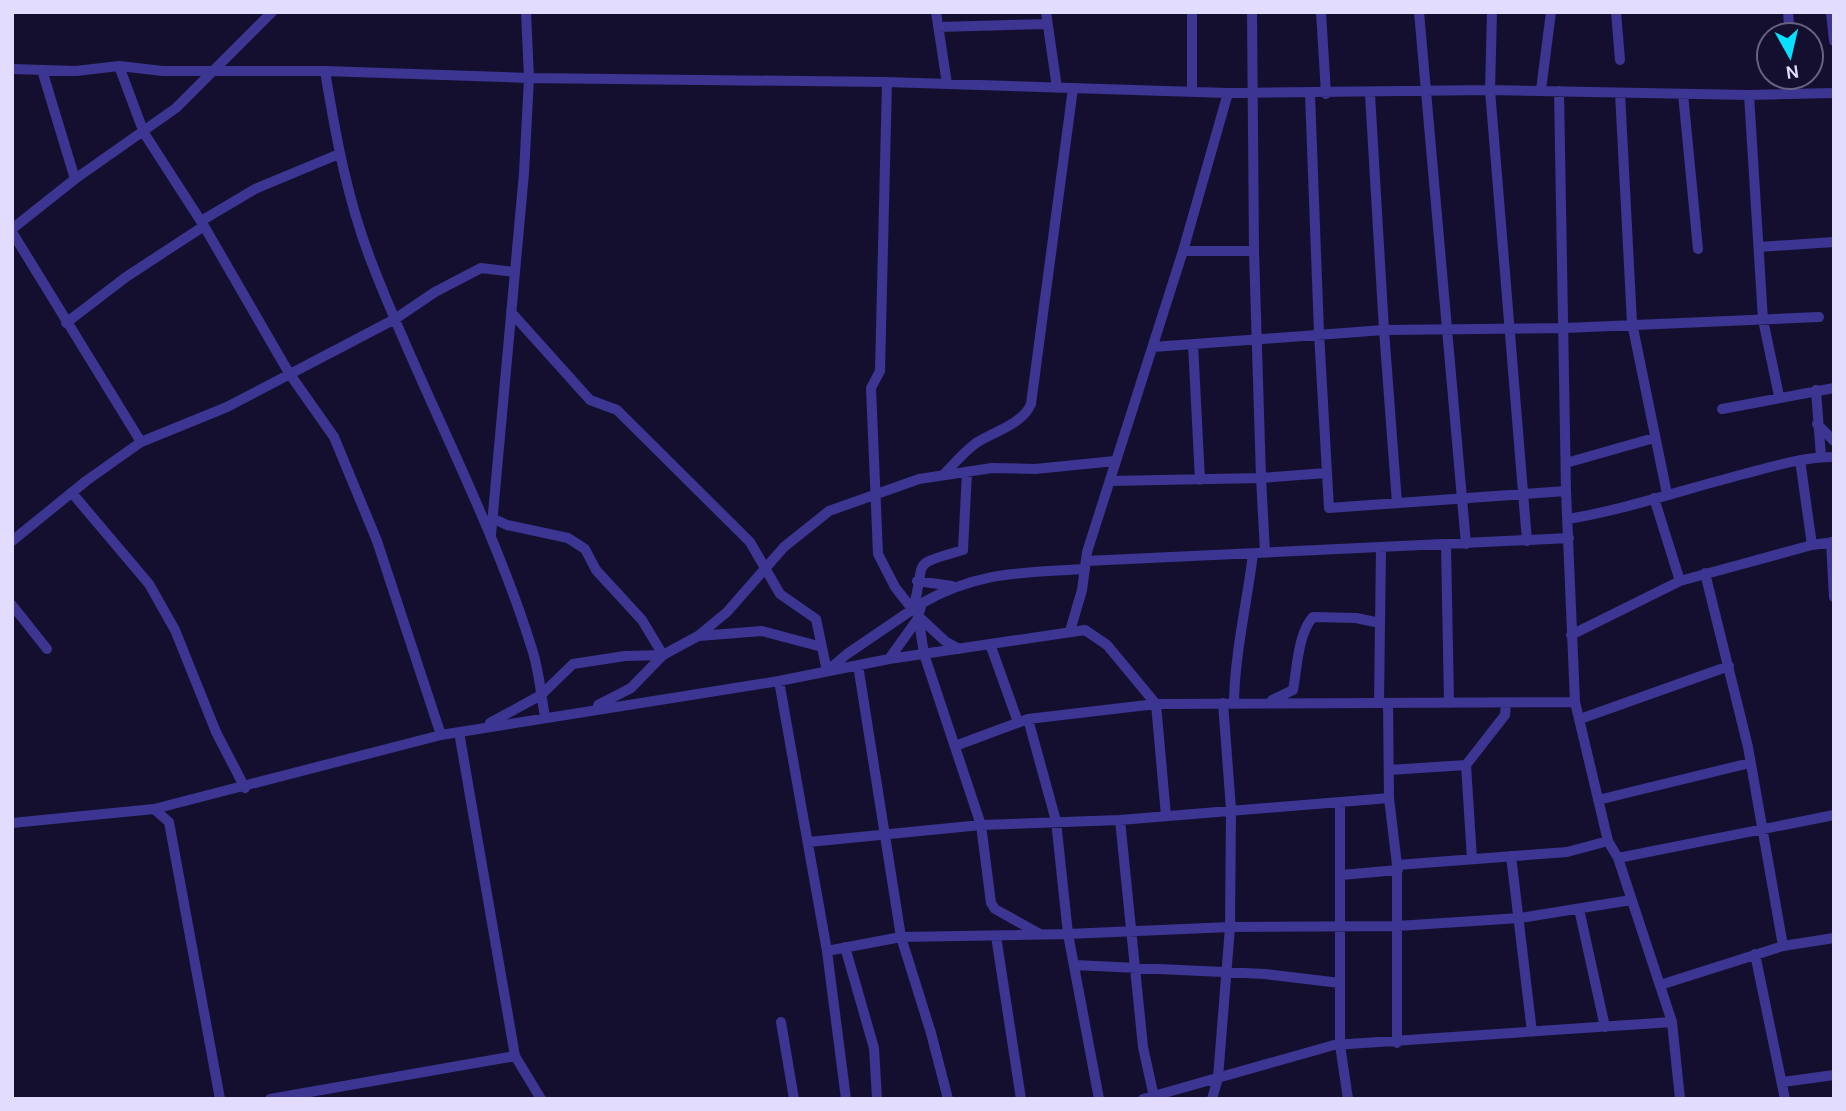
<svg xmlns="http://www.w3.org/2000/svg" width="1846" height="1111" viewBox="0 0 1846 1111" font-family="Karla,sans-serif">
  <rect width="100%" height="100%" fill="#150f2f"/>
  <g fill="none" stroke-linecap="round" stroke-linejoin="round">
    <path stroke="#3c3592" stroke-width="10" d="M936 12 947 84
      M1046 12 1057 88
      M1192 12V92
      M1252 12 1254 251 1261 478 1326 473
      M1321 12 1326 94
      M1419 12 1466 544
      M1492 12 1490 90 1527 541
      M1616 12 1620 60
      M1788 12 1790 35
      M1831 12 1834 41
      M938 27 1047 24
      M119 66 144 133 204 226 289 373 334 437 377 541 441 735
      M12 69 76 71 119 66 163 71H325L529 78 887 82 1228 93 1490 90 1749 95 1834 93
      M42 70 75 179
      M325 71C336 138 348 203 373 266 423 395 491 517 532 649 539 670 541 695 545 717
      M1791 77V94
      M887 82 880 371 871 388 878 554 895 587 912 609
      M1541 90 1551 12
      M1559 91 1566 491 1575 702 1608 841 1618 858 1672 1022 1680 1099
      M1620 93 1632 323 1667 494
      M1310 94 1319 333 1329 508 1566 491
      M1683 94 1698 249
      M1749 95 1763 320 1779 396
      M201 221 255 189 339 154
      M12 229 75 179 176 108 272 12
      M12 232 141 442
      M1759 247 1834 242
      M1183 251H1254
      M511 312 590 400 617 410 750 542 780 594 816 619 827 671 847 654 922 603
      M66 323 126 277 204 226
      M1193 344 1200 480
      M1153 347 1384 330 1370 94
      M1816 390 1821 457
      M1722 409 1834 388
      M1817 424 1834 441
      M1800 460 1812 545
      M1566 463 1654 438
      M943 475C953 465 964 452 976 443 993 432 1023 424 1031 404L1073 88
      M1110 481 1261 478 1265 552
      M72 493 149 584 175 630 216 732 245 788
      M1654 498 1680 581
      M1397 503 1384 330 1565 328 1819 317
      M492 518 507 525 568 538 585 549 596 570 642 620 663 655
      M1568 519C1628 509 1685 489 1744 474 1774 466 1803 457 1834 457
      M491 535 524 173 529 78 526 12
      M12 541 86 481 141 442 227 407 395 319 435 292 481 268 515 272
      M1831 542 1834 597
      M1446 545 1449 703
      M1086 561 1569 538
      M1705 573 1748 747 1783 946
      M917 581 952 586
      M12 605 47 649
      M913 608C928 560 906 566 963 550L967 472
      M918 615 924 654 981 825 991 903 995 909 1040 934
      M918 616 945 641 959 649
      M1070 631 1082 590 1087 552 1183 251 1228 93
      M1571 635 1680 581 1812 545 1834 542
      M699 636 762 631 822 647
      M990 644 1018 722
      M889 659 917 620 922 603C980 571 1021 573 1085 569
      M858 665 901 937 931 1033 948 1099
      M779 681 827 951 846 1099
      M1272 700 1293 690C1297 669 1298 633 1313 617L1356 618 1380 623
      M1234 702C1235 652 1247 603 1253 554
      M1379 703 1381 548
      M1388 703 1389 798 1397 865V1043
      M598 705 631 688 663 655 698 636 727 612 784 547 829 511 919 479 992 468 1035 469 1115 461
      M1028 719 1056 821 1068 934 1099 1099
      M1580 719 1729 666
      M490 723 541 695 573 664 625 656 663 655
      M459 732 515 1056 541 1099
      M955 746 1028 719 1156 704 1575 702
      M1389 770 1466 765
      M1598 800 1750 763
      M1340 802V1045L1348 1099
      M154 809 169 822 220 1099
      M1120 820 1143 1047 1154 1097
      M12 823 154 809 441 735 779 681 889 659 1085 630 1107 645 1156 704 1166 816
      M809 842 981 825 1120 820 1389 798
      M1511 856 1532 1032
      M1618 858 1834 815
      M1472 859 1466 765 1505 715 1506 703
      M1397 865 1567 852 1608 841
      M1341 875 1398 870
      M1579 909 1605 1027
      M996 936 1021 1099
      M845 947 874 1048 877 1099
      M827 951 901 937 1068 934 1230 927 1397 926 1520 918 1631 900
      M1755 954 1785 1099
      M1074 965 1265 974 1340 983
      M1660 985 1783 946 1834 938
      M781 1022 794 1099
      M1783 1082 1834 1075
      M270 1099 515 1056
      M1143 1099 1334 1045 1672 1022
      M1212 1099 1218 1078 1230 927 1231 809 1223 703"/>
  </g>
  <rect width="1846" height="1111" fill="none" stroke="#e2ddff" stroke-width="28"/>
  <g transform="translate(1790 56) rotate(172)"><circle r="33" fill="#150f2f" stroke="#676182" stroke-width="2"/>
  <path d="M0-5L12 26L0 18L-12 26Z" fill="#09e0ff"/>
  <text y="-10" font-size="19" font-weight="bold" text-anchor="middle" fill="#e2ddff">N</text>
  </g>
</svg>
